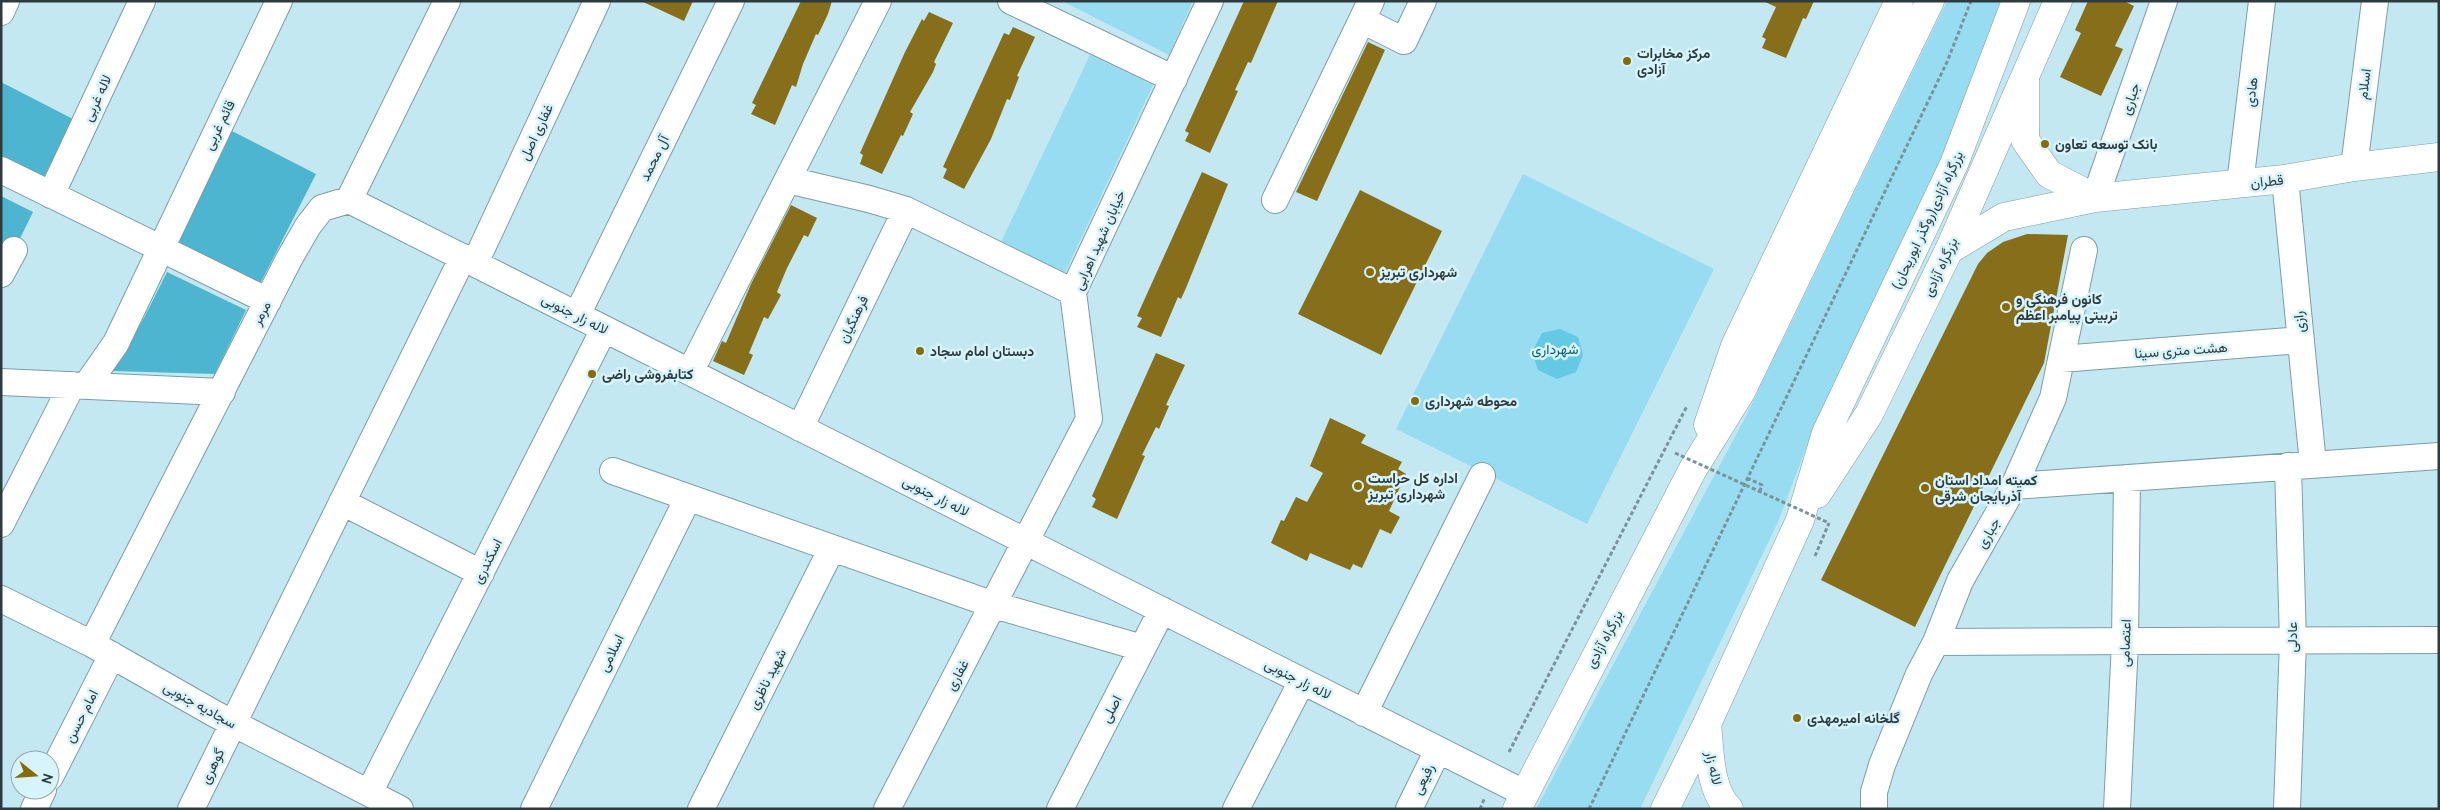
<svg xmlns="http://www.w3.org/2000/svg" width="2440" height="810" viewBox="0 0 2440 810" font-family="Overpass,Vazirmatn,sans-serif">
  <rect width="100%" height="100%" fill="#c4e8f2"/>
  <path fill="#97dcf0" d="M1062 1H1193L1169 55Z
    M1947 1H2001L1946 154 1808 443 1778 522 1640 809H1536L1746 416Z
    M1090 55 1153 85 1065 273 1001 242Z
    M1523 174 1714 269 1587 524 1396 429Z"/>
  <path fill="#4db5d0" d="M1 82 73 119 44 177 1 158Z
    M230 130 316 174 260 284 175 246Z
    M1 196 33 212 7 265 1 262Z
    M167 272 246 310 215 374 112 371 144 318Z"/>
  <path fill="#63c9e4" d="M1560 329 1578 337 1583 355 1576 372 1557 379 1538 370 1532 352 1542 333Z"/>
  <path fill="#866e1a" d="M641 1H693L684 21Z
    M801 1H832L828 14 818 35 816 34 803 64 796 87 792 85 775 125 751 114 756 105 752 103Z
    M1244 1H1278L1251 63 1248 62 1235 90 1238 91 1210 153 1185 141 1189 133 1185 131Z
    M1763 1H1814L1806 19 1803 18 1786 58 1762 48 1766 39 1762 37 1776 7Z
    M2088 1H2124L2134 6 2115 46 2123 49 2101 96 2060 77 2081 33 2075 30Z
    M929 12 953 23 934 62 936 64 933 72 910 112 913 114 903 136 901 135 882 174 860 164 863 155 860 153 905 52 922 19 924 21Z
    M1013 27 1035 37 1017 76 1019 77 1010 100 1007 99 991 139 964 189 943 178 947 169 943 167 1004 33 1009 35Z
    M1368 42 1385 50 1317 201 1296 192Z
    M1202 172 1228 184 1186 288 1181 299 1178 297 1161 337 1137 327 1142 318 1137 316Z
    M1360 190 1442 231 1381 355 1298 314Z
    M791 205 817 218 808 237 804 235 787 268 777 292 781 295 768 319 764 317 749 353 753 355 744 375 713 361 722 341 726 343 751 284Z
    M2027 234 2068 235 2044 363 1915 627 1821 580 1978 264 1987 253 2003 242Z
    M1156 353 1185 365 1166 405 1169 406 1159 429 1156 427 1142 455 1145 456 1117 519 1092 507 1096 499 1092 496Z
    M1330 418 1366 435 1361 443 1402 462 1398 469 1406 474 1389 511 1400 517 1391 534 1380 529 1362 568 1353 564 1350 570 1310 553 1307 561 1271 543 1281 520 1284 521 1296 497 1307 502 1323 473 1310 466Z"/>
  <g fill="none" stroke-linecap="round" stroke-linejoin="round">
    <g stroke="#7b9da7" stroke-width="28">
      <path id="minor" d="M1011 1 1174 79
        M1 12 6 1
        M1362 20 1404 41 1423 1
        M2354 167 2375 1
        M1 170 268 301
        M2285 179 2313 464
        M788 180 869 199 906 210 1073 292
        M2240 184 2262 1
        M51 195 142 1
        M2095 198 2164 1
        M349 200 1524 793
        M1275 200 1371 1
        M475 263 597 1
        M1 274 14 250
        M577 315 731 1
        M2061 359 2301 340
        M690 372 878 1
        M1 382 222 392
        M86 386 116 343 279 1
        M800 428 906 210
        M613 471 994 605 1142 648
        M2014 486 2439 456
        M342 502 481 573
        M1 524 72 385
        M1 599 92 644 215 714 400 809
        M1936 642 2439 640
        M92 644 289 259 308 226 322 208 349 200 447 1
        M1364 713 1482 476
        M50 777 112 655
        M369 793 604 329
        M34 809 43 790
        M191 809 463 257
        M534 809 688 498
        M701 809 832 548
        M887 809 1089 419 1073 292 1210 1
        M1060 809 1162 610
        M1236 809 1302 681
        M1409 809 1438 750
        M1874 809V792L1882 765 1919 674 1936 642 1960 581 2014 486 2053 398 2084 250
        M2117 809 2125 642 2127 478
        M2287 809 2293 641 2288 466"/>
    </g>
    <g stroke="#7b9da7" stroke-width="29">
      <path id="major" d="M2095 198 2285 179 2354 167 2439 157
        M1949 250 2004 217 2095 198 2049 174 2025 140V80
        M1707 724C1710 751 1709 789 1729 809"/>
    </g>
    <g stroke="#7b9da7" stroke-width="29">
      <path id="highway" d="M1708 425 1735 346 1899 1
        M1817 494 1869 414 1949 250 2058 1
        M1517 809 1693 469 1742 390 1930 1
        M1665 809 1707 724 1800 520 1826 433 1954 164 2016 1"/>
    </g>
    <path stroke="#7a939b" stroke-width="3" stroke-dasharray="4 2.5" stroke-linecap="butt" d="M1747 478 1762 485 1760 491
      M1815 556 1829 523
      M1509 752 1687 406
      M1480 809 1485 797
      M1589 809 1947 62 1971 1"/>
    <use href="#minor" stroke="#fff" stroke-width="26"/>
    <use href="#major" stroke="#fff" stroke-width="28"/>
    <use href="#highway" stroke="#fff" stroke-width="28"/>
    <path stroke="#7a939b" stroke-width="3" stroke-dasharray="4 2.5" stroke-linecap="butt" d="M1675 453 1829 523"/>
  </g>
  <g fill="#856c08" stroke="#d7f4fc" stroke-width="2">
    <circle cx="1627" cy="61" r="5"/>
    <circle cx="2045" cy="144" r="5"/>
    <circle cx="1370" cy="272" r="5"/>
    <circle cx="2006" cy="307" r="5"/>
    <circle cx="920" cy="351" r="5"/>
    <circle cx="592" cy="374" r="5"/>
    <circle cx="1415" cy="401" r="5"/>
    <circle cx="1358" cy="486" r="5"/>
    <circle cx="1925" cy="488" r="5"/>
    <circle cx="1797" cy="718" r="5"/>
  </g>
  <g text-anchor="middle" stroke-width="5" stroke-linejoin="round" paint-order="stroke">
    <g font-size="14" font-weight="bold" fill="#2d3b3f" stroke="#d7f4fc" text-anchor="start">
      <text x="1637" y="58">مرکز مخابرات<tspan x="1637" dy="16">آزادی</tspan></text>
      <text x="2055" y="149">بانک توسعه تعاون</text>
      <text x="1380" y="277">شهرداری تبریز</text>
      <text x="2016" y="304">کانون فرهنگی و<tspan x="2016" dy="16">تربیتی پیامبر اعظم</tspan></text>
      <text x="930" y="356">دبستان امام سجاد</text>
      <text x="602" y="379">کتابفروشی راضی</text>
      <text x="1425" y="406">محوطه شهرداری</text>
      <text x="1368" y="483">اداره کل حراست<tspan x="1368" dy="16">شهرداری تبریز</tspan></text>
      <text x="1935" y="485">کمیته امداد استان<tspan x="1935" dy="16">آذربایجان شرقی</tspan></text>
      <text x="1807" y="723">گلخانه امیرمهدی</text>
    </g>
    <g font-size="14" fill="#2d3b3f" stroke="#d7f4fc">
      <text transform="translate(2364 84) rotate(-83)" y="5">اسلام</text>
      <text transform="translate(2251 92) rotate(-83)" y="5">هادی</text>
      <text transform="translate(97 98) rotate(-65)" y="5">لاله غربی</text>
      <text transform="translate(2130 99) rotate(-71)" y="5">جباری</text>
      <text transform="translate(219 125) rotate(-64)" y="5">قائم غربی</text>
      <text transform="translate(536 132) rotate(-65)" y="5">غفاری اصل</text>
      <text transform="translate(654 158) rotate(-64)" y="5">آل محمد</text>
      <text transform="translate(2267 181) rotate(-6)" y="5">قطران</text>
      <text transform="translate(1927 220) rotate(-65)" y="5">بزرگراه آزادی(روگذر ابوریحان)</text>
      <text transform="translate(1099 240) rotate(-66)" y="5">خیابان شهید اهرابی</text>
      <text transform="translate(1940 267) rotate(-65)" y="5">بزرگراه آزادی</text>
      <text transform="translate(261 313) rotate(-63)" y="5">مرمر</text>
      <text transform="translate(575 314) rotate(27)" y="5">لاله زار جنوبی</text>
      <text transform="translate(853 319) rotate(-64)" y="5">فرهنگیان</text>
      <text transform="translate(2299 322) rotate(-96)" y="5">رازی</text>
      <text transform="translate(2181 350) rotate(-4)" y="5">هشت متری سینا</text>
      <text transform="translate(936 496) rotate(27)" y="5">لاله زار جنوبی</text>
      <text transform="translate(1988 533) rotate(-60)" y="5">جباری</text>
      <text transform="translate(487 561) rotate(-63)" y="5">اسکندری</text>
      <text transform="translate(2292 637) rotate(-90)" y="5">عادلی</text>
      <text transform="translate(1604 639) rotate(-62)" y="5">بزرگراه آزادی</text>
      <text transform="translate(2125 643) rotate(-88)" y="5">اعتصامی</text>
      <text transform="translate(611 653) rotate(-64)" y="5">اسلامی</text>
      <text transform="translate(957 675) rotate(-62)" y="5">غفاری</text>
      <text transform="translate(767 679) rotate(-63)" y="5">شهید ناظری</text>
      <text transform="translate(1298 679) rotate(27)" y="5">لاله زار جنوبی</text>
      <text transform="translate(200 705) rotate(29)" y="5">سجادیه جنوبی</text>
      <text transform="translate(1111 709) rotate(-63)" y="5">اصلی</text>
      <text transform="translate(81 716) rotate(-63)" y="5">امام حسن</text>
      <text transform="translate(212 766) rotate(-64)" y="5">گوهری</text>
      <text transform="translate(1714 768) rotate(78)" y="5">لاله زار</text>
      <text transform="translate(1423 779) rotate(-64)" y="5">رفیعی</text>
    </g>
    <g font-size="14" fill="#066073" stroke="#d7f4fc">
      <text x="1555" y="354">شهرداری</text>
    </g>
  </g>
  <rect width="2440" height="810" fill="none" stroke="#2d3b3f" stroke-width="5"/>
  <g transform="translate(35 775) rotate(107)"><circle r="24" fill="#d7f4fc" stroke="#93aab0"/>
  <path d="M0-4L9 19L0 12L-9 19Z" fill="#856c08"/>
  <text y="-8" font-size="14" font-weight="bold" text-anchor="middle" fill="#2d3b3f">N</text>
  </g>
</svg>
